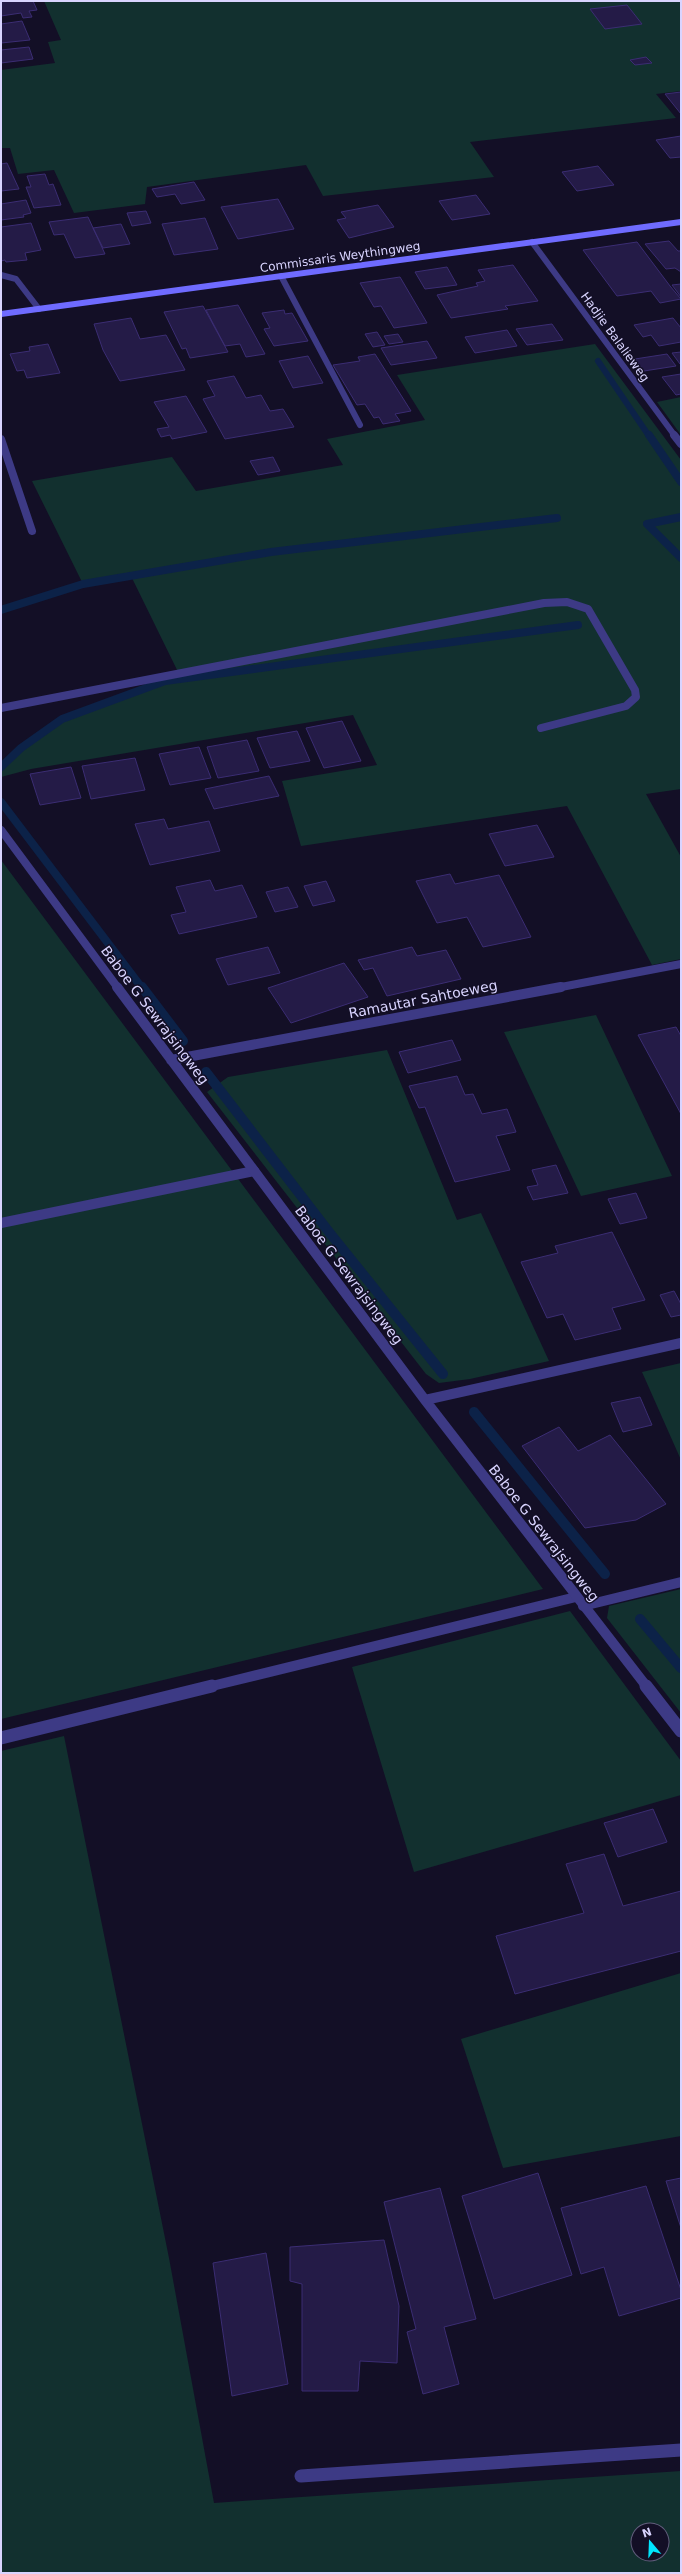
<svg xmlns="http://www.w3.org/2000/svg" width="682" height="2574" viewBox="0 0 682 2574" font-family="'DejaVu Sans',sans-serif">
  <rect width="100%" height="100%" fill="#130f26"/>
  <path fill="#12302f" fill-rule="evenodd" d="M44 1H681V91L656 94 676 118 470 142 494 177 323 196 306 165 147 187 145 204 74 213 54 170 18 174 10 148H1V70L55 63 48 42 61 40Z
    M595 344 681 460V789L646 794 681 857V959L652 965 567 806 301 846 282 781 377 765 353 715 31 769 1 777V767L21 748 62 719 165 681 181 678 131 576 83 584 32 481 172 457 196 491 343 465 327 439 425 420 397 375Z
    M681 397V435L657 402Z
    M1 860 543 1589 1 1719Z
    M596 1015 672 1176 581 1196 504 1032Z
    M387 1050 457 1220 481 1213 549 1361 470 1379 439 1383 426 1374 207 1092 228 1077Z
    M681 1363V1460L642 1372Z
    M681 1589V1713L607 1618 609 1606Z
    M570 1611 681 1761V1795L414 1872 352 1667Z
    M64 1736 169 2258 214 2503 681 2471V2573H1V1751ZM638 2530H662V2554H638Z
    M681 1973V2136L503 2168 461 2039Z"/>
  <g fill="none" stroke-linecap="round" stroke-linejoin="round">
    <path stroke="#0c2248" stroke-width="6" d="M598 361 649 436"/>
    <path stroke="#0c2248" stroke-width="8" d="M649 435 681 482
      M681 517 647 524 681 558
      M1 610 83 584 271 552 557 518
      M1 767 21 748 62 719 165 681 578 625
      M1 802 142 988"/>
    <path stroke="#0c2248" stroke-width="10" d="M142 987 183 1041
      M206 1072 329 1232 443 1374
      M474 1412 605 1574
      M640 1619 681 1668"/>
  </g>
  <path fill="#241b47" stroke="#3b2d73" d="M1 1H33L37 10 29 11 32 17 23 18 21 13 1 16Z
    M627 5 642 24 605 29 590 9Z
    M22 21 30 40 1 43V24Z
    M29 47 33 59 1 63V50Z
    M646 57 652 63 635 65 630 60Z
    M681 92V114L665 94Z
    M681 136V157L670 158 656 140Z
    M7 163 19 189 1 191V164Z
    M598 166 614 185 577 191 562 172Z
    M45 174 49 185 53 184 61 205 34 208 26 187H31L27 176Z
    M194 182 205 200 181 204 175 194 157 197 152 189Z
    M476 195 490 214 452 220 439 201Z
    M278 199 294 229 238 239 221 207Z
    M26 200 31 213 23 215 24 217 1 220V204Z
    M378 205 394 227 349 238 337 220 346 218 341 212Z
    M146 211 151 223 132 226 127 213Z
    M88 217 105 254 75 258 64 234 54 235 49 222Z
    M205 218 218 249 174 255 162 224Z
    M31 223 41 250 25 253 27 260 6 262 5 260 1 261V227Z
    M121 224 130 244 103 248 93 228Z
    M669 241 678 251H681V272L675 268 666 269 645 244Z
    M637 242 670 286 681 299 660 303 651 291 617 296 583 250Z
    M513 265 538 301 505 306 508 309 451 318 437 295 478 286 476 283 485 281 478 270Z
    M447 267 457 285 425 289 415 272Z
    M400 277 427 323 394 328 381 306 374 307 360 283Z
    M681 284V297L672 285Z
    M238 305 265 354 246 357 240 344 225 346 206 310Z
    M203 306 228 352 190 358 186 348 182 349 164 312Z
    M284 310 285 314 292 313 308 341 274 346 264 329 270 328 262 313Z
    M131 318 140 339 166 335 185 370 120 381 103 350 94 324Z
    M673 318 681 328V342L659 346 651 335 643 337 634 325Z
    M552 324 563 340 527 345 516 329Z
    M507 330 517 346 475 353 465 337Z
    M377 332 385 345 373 347 365 334Z
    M398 334 403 342 389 344 384 336Z
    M427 341 437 358 391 365 381 348Z
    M48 344 60 373 27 378 24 370 17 371 10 354 30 351 29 347Z
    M681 352V364H680L672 353Z
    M375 354 411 411 395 414 400 421 383 424 379 417 374 418 365 404 357 405 333 365 360 361 358 357Z
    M667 354 676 366 644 371 635 359Z
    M308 356 323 383 293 388 279 361Z
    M681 374V394L676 395 662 377Z
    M234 376 246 398 261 395 270 411 283 409 294 427 225 439 203 399 215 396 207 381Z
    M186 396 207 432 172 439 170 435 161 437 157 429 169 427 154 402Z
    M273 457 280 471 258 475 250 461Z
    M342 721 361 761 324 768 306 728Z
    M297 731 310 761 270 768 257 738Z
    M247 740 259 771 218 778 207 747Z
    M199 747 211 778 170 785 159 754Z
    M135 758 145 790 91 799 82 766Z
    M71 767 81 798 40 805 30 774Z
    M269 776 279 796 214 809 205 789Z
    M164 819 168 829 209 821 220 851 150 865 135 824Z
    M537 825 554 857 505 866 489 834Z
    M450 874 455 884 499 875 531 937 483 947 467 917 437 923 416 881Z
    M210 880 215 891 242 885 257 917 179 934 171 915 186 912 176 887Z
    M326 881 335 901 313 906 304 886Z
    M288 887 298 907 275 912 266 892Z
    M268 947 280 973 228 985 216 959Z
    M412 947 417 956 446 950 461 979 387 996 373 968 364 970 358 960Z
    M344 963 368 997 291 1023 268 988Z
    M676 1027 681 1036V1114L638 1035Z
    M452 1040 461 1060 408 1073 399 1052Z
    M457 1076 465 1095 473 1094 482 1114 507 1109 516 1132 496 1136 510 1170 455 1182 425 1107 419 1108 409 1086Z
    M556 1165 568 1193 533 1200 527 1187 538 1185 532 1170Z
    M636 1193 647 1218 620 1224 608 1199Z
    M612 1232 645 1300 612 1308 621 1329 575 1340 563 1314 547 1318 521 1262 558 1253 555 1246Z
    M674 1291 681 1304V1315L671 1317 660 1295Z
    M640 1397 652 1425 623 1432 611 1403Z
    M559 1427 578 1451 610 1435 666 1504 636 1520 585 1528 522 1446Z
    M653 1809 667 1842 618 1857 604 1823Z
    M604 1854 623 1906 681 1891V1951L515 1994 496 1936 584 1913 566 1864Z
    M538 2173 572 2275 494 2299 462 2196Z
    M681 2178V2228L666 2181Z
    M646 2186 681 2290V2298L619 2316 604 2267 581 2274 561 2208Z
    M440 2188 476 2319 444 2327 459 2384 423 2394 407 2332 416 2329 384 2202Z
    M384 2240 399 2306 397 2363 360 2361 358 2391H302V2284L290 2281V2247Z
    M266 2253 288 2384 232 2396 213 2263Z"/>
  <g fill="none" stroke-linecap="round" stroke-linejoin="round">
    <path stroke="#3d3a85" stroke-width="6" d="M1 275 16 279 39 309
      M281 276 360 425"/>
    <path stroke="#3d3a85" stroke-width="8" d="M1 439 32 531"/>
    <path stroke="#3d3a85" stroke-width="10" d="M1 1223 254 1171
      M583 1606 681 1582
      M208 1687 576 1597"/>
    <path stroke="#3d3a85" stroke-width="13" d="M1 1738 212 1686"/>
    <path stroke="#3d3a85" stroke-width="6" d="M532 242 675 436"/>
    <path stroke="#3d3a85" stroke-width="8" d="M674 435 681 444
      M1 708 544 603 567 602 588 609 635 690 636 697 626 706 541 728
      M1 830 118 988
      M556 988 681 964"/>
    <path stroke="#3d3a85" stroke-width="10" d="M117 987 425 1400 647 1687
      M171 1060 561 987
      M425 1400 681 1343"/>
    <path stroke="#3d3a85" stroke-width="13" d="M646 1686 681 1731
      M301 2476 681 2450"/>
    <path stroke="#6f6bff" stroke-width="6" d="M1 314 681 222"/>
  </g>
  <g text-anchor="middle" stroke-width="3" stroke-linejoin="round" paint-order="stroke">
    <g font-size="12" fill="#d9d4ff" stroke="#130f26">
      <text transform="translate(340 257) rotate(-8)" y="4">Commissaris Weythingweg</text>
      <text transform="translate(615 337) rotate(54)" y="4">Hadjie Balalieweg</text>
    </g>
    <g font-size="14" fill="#d9d4ff" stroke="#130f26">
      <text transform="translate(423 999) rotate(-11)" y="5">Ramautar Sahtoeweg</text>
      <text transform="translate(155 1015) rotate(53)" y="5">Baboe G Sewrajsingweg</text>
      <text transform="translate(349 1275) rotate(53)" y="5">Baboe G Sewrajsingweg</text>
      <text transform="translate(544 1533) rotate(52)" y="5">Baboe G Sewrajsingweg</text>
    </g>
  </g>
  <rect width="682" height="2574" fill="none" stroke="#d9d4ff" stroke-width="4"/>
  <g transform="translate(650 2542) rotate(341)"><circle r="19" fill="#130f26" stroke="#625e7d"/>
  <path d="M0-3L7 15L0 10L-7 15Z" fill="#00e5ff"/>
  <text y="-6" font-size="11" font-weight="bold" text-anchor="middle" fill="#d9d4ff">N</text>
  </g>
</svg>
